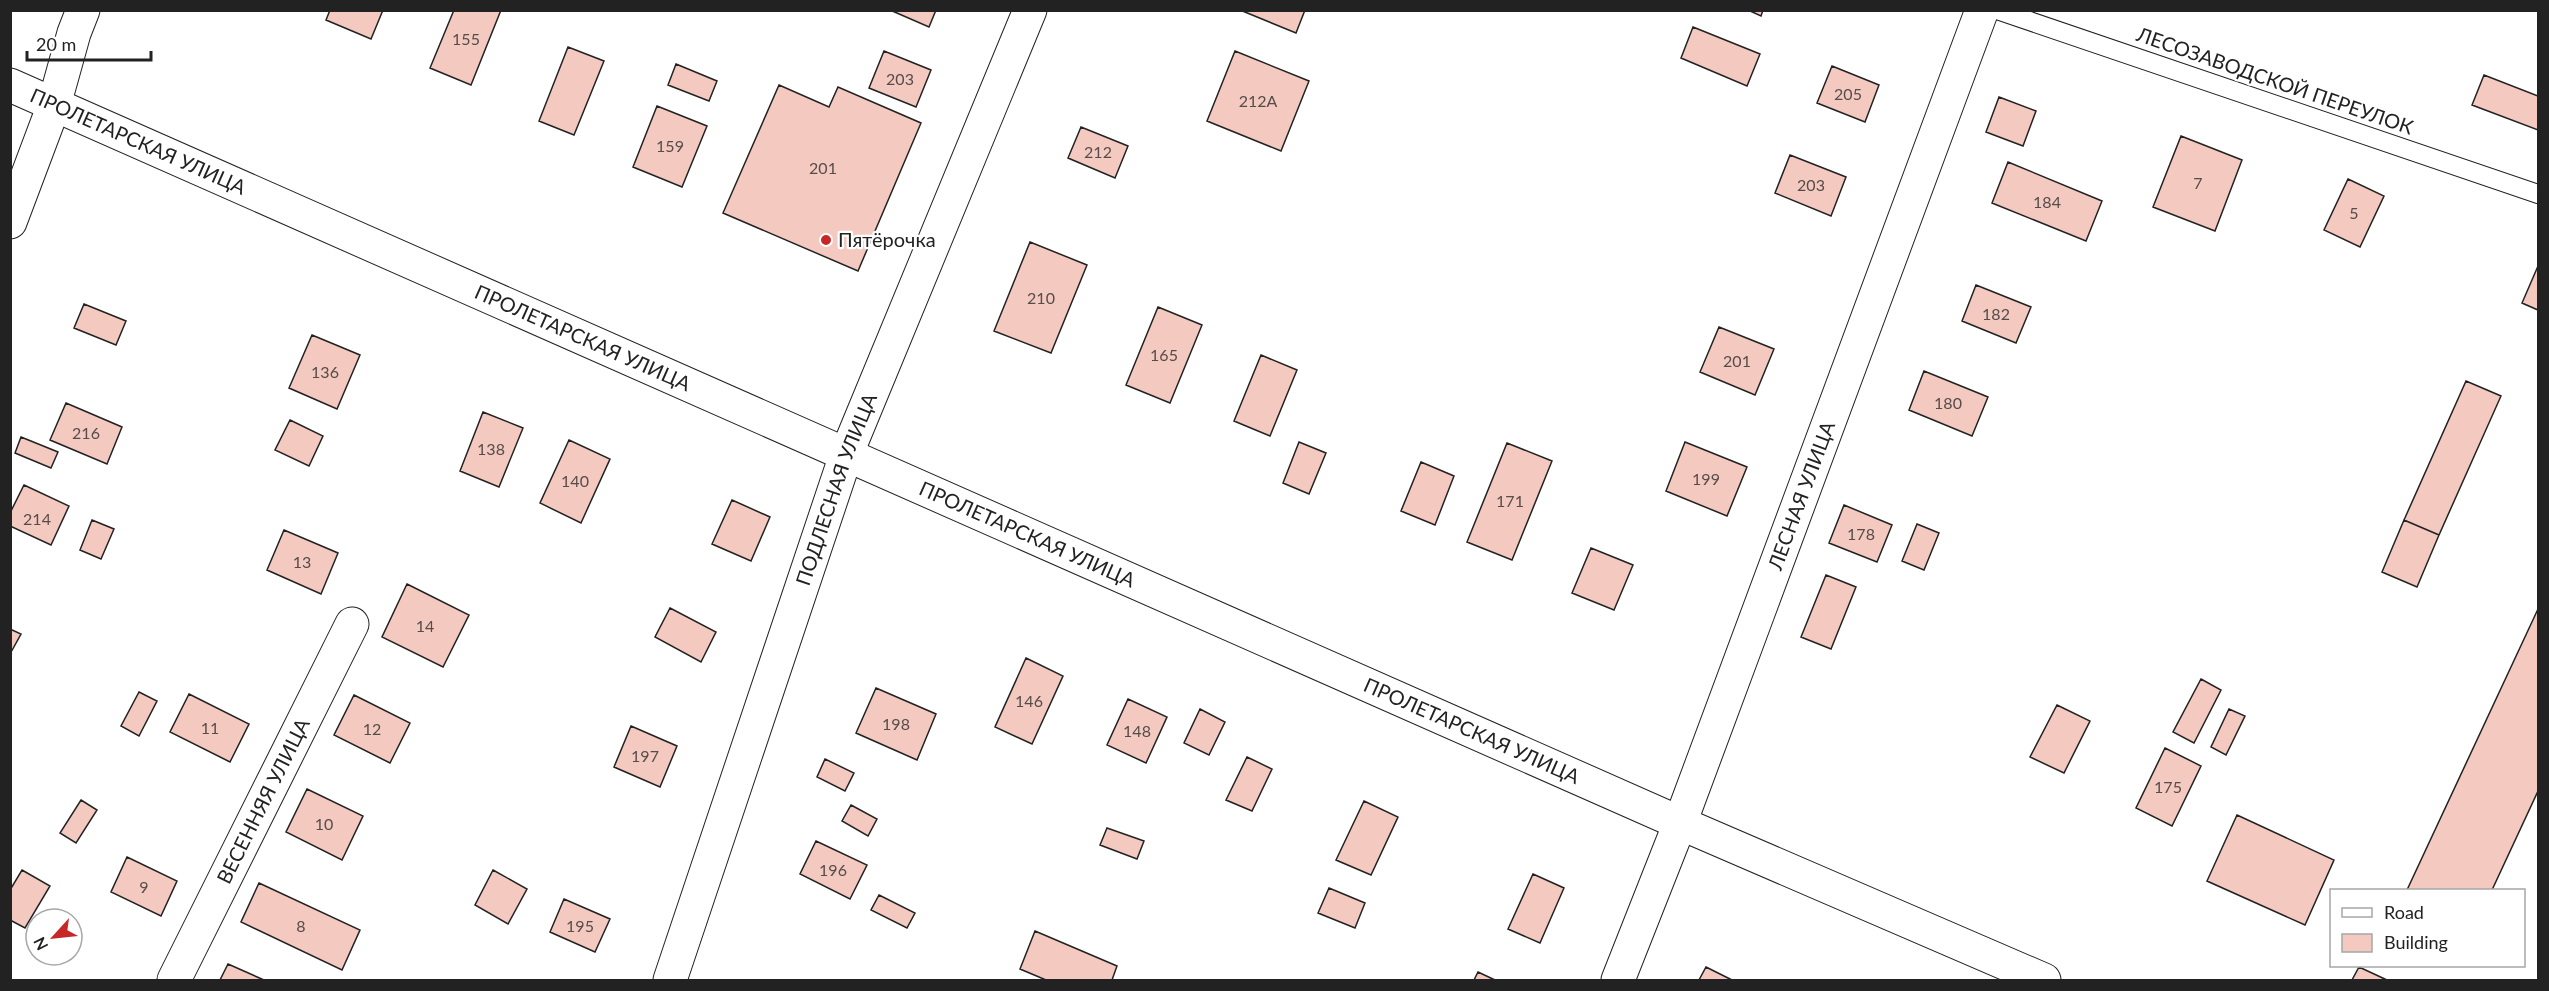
<svg xmlns="http://www.w3.org/2000/svg" width="2549" height="991" viewBox="0 0 2549 991" font-family="Lato,sans-serif">
  <rect width="100%" height="100%" fill="#fff"/>
  <path fill="#f3c9c0" stroke="#222" stroke-width="1.5" d="M330 10H383L371 39 326 20Z
    M454 10H501L471 85 430 68Z
    M890 10H936L929 27Z
    M1240 10H1305L1296 33Z
    M1748 10H1763L1761 16Z
    M1693 27 1760 54 1747 86 1681 58Z
    M568 47 604 61 574 135 539 121Z
    M884 51 931 70 916 107 869 88Z
    M1235 51 1309 81 1281 151 1207 121Z
    M676 64 717 81 709 101 668 85Z
    M1832 66 1879 85 1865 122 1817 103Z
    M2484 75 2538 96V130L2472 105Z
    M779 85 829 107 838 87 921 123 858 271 723 213Z
    M1999 97 2036 111 2023 146 1986 132Z
    M657 106 707 126 682 187 633 167Z
    M1081 127 1128 146 1115 178 1068 158Z
    M2181 136 2242 160 2215 231 2153 207Z
    M1790 155 1846 177 1831 216 1775 193Z
    M2008 162 2102 201 2086 241 1992 203Z
    M2348 179 2384 196 2360 247 2324 230Z
    M1030 242 1087 265 1051 353 994 331Z
    M2538 266V310L2522 303Z
    M1976 285 2031 307 2016 343 1962 321Z
    M84 304 126 321 116 345 74 328Z
    M1158 307 1202 325 1170 403 1126 385Z
    M1719 327 1774 349 1755 395 1700 372Z
    M312 335 360 355 337 409 289 388Z
    M1261 355 1297 370 1270 436 1234 421Z
    M1924 371 1988 397 1972 436 1909 410Z
    M2466 381 2501 396 2439 535 2404 520Z
    M66 403 122 427 107 464 50 440Z
    M483 412 523 428 499 487 460 471Z
    M290 420 323 436 309 466 275 450Z
    M21 437 58 452 51 468 15 453Z
    M569 440 610 459 581 523 540 503Z
    M1299 442 1326 453 1309 494 1283 483Z
    M1685 442 1747 467 1727 516 1666 491Z
    M1507 443 1552 461 1512 560 1467 542Z
    M1421 462 1454 476 1435 525 1401 511Z
    M24 485 69 506 51 545 10 526V513Z
    M732 500 770 517 751 561 712 544Z
    M1844 505 1892 525 1877 562 1829 543Z
    M92 520 114 529 101 559 80 550Z
    M2404 520 2439 535 2417 587 2382 572Z
    M1917 524 1939 533 1924 570 1902 561Z
    M284 530 338 553 321 594 267 570Z
    M1591 548 1633 565 1614 610 1572 593Z
    M1826 575 1856 587 1831 649 1801 637Z
    M407 584 469 615 443 667 382 637Z
    M670 608 716 632 701 662 655 637Z
    M2538 609V791L2492 890H2407Z
    M10 629 21 634 10 654Z
    M1026 658 1063 676 1032 744 995 727Z
    M2201 679 2221 690 2194 743 2173 732Z
    M876 688 936 714 917 760 856 733Z
    M139 692 157 701 139 736 121 726Z
    M189 694 249 724 230 762 170 732Z
    M354 695 410 723 390 763 334 735Z
    M1128 699 1167 717 1146 763 1107 745Z
    M2057 705 2090 721 2064 773 2030 757Z
    M1200 709 1225 722 1209 755 1184 743Z
    M2229 709 2245 716 2226 755 2211 747Z
    M631 726 677 746 660 787 614 767Z
    M2165 748 2201 766 2172 826 2136 808Z
    M1247 757 1272 769 1252 811 1226 800Z
    M825 759 854 773 845 791 817 777Z
    M307 789 363 816 342 860 286 832Z
    M81 800 97 810 76 843 60 833Z
    M1364 801 1398 817 1371 875 1336 860Z
    M851 805 877 819 868 836 842 821Z
    M2237 815 2334 860 2305 925 2207 881Z
    M1107 828 1144 841 1137 859 1100 845Z
    M816 841 867 865 850 899 800 874Z
    M127 857 177 881 161 916 111 892Z
    M22 870 50 886 25 928 10 920V890Z
    M493 870 527 889 508 924 475 905Z
    M1533 874 1564 888 1540 943 1508 929Z
    M259 883 360 930 342 970 241 922Z
    M1329 888 1365 903 1355 928 1318 913Z
    M879 895 915 913 907 928 871 910Z
    M564 899 610 919 595 952 550 932Z
    M1035 931 1117 966 1112 980H1046L1020 969Z
    M228 964 264 980H220Z
    M1706 967 1732 980H1699Z
    M2359 967 2387 980H2352Z
    M1478 972 1495 980H1474Z"/>
  <g fill="none" stroke-linecap="round" stroke-linejoin="round">
    <g stroke="#222" stroke-width="20">
      <path id="lane" d="M1997 10 2538 194"/>
    </g>
    <g stroke="#222" stroke-width="35">
      <g id="street">
        <path d="M10 222 54 105 74 33 83 10"/>
        <path id="s1" d="M174 980 352 624"/>
        <path id="s2" d="M670 980 846 455 1030 10"/>
        <path id="s3" d="M1618 980 1680 823 1982 10"/>
      </g>
    </g>
    <g stroke="#222" stroke-width="35">
      <g id="secondary">
        <path id="s4" d="M10 85 1680 823 2044 980"/>
      </g>
    </g>
    <use href="#lane" stroke="#fff" stroke-width="18"/>
    <use href="#street" stroke="#fff" stroke-width="33"/>
    <use href="#secondary" stroke="#fff" stroke-width="33"/>
  </g>
  <circle fill="#c62828" stroke="#fff" stroke-width="2" cx="826" cy="240" r="6"/>
  <g text-anchor="middle" stroke-width="4.5" stroke-linejoin="round" paint-order="stroke">
    <g font-size="16" fill="#564c4a">
      <text x="466" y="45">155</text>
      <text x="900" y="85">203</text>
      <text x="1848" y="100">205</text>
      <text x="1258" y="107">212А</text>
      <text x="670" y="152">159</text>
      <text x="1098" y="158">212</text>
      <text x="823" y="174">201</text>
      <text x="2198" y="189">7</text>
      <text x="1811" y="191">203</text>
      <text x="2047" y="208">184</text>
      <text x="2354" y="219">5</text>
      <text x="1041" y="304">210</text>
      <text x="1996" y="320">182</text>
      <text x="1164" y="361">165</text>
      <text x="1737" y="367">201</text>
      <text x="325" y="378">136</text>
      <text x="1948" y="409">180</text>
      <text x="86" y="439">216</text>
      <text x="491" y="455">138</text>
      <text x="1706" y="485">199</text>
      <text x="575" y="487">140</text>
      <text x="1510" y="507">171</text>
      <text x="37" y="525">214</text>
      <text x="1861" y="540">178</text>
      <text x="302" y="568">13</text>
      <text x="425" y="632">14</text>
      <text x="1029" y="707">146</text>
      <text x="896" y="730">198</text>
      <text x="210" y="734">11</text>
      <text x="372" y="735">12</text>
      <text x="1137" y="737">148</text>
      <text x="645" y="762">197</text>
      <text x="2168" y="793">175</text>
      <text x="324" y="830">10</text>
      <text x="833" y="876">196</text>
      <text x="144" y="893">9</text>
      <text x="301" y="932">8</text>
      <text x="580" y="932">195</text>
    </g>
    <g font-size="20" fill="#222" stroke="#fff">
      <text transform="translate(2275 81) rotate(19)" y="7">ЛЕСОЗАВОДСКОЙ ПЕРЕУЛОК</text>
      <text dy="7" stroke="none"><textPath href="#s4" startOffset="140">ПРОЛЕТАРСКАЯ УЛИЦА</textPath></text>
      <text dy="7" stroke="none"><textPath href="#s4" startOffset="626">ПРОЛЕТАРСКАЯ УЛИЦА</textPath></text>
      <text dy="7" stroke="none"><textPath href="#s2" startOffset="518">ПОДЛЕСНАЯ УЛИЦА</textPath></text>
      <text dy="7" stroke="none"><textPath href="#s3" startOffset="518">ЛЕСНАЯ УЛИЦА</textPath></text>
      <text dy="7" stroke="none"><textPath href="#s4" startOffset="1112">ПРОЛЕТАРСКАЯ УЛИЦА</textPath></text>
      <text dy="7" stroke="none"><textPath href="#s4" startOffset="1598">ПРОЛЕТАРСКАЯ УЛИЦА</textPath></text>
      <text dy="7" stroke="none"><textPath href="#s1" startOffset="200">ВЕСЕННЯЯ УЛИЦА</textPath></text>
    </g>
    <g font-size="20" fill="#222" stroke="#fff" text-anchor="start">
      <text x="838" y="247">Пятёрочка</text>
    </g>
  </g>
  <rect width="2549" height="991" fill="none" stroke="#222222" stroke-width="24"/>
  <rect x="2330" y="889" width="195" height="78" fill="#ffffff" stroke="#a7a7a7" stroke-width="1.5"/>
  <rect x="2342" y="908" width="30" height="9" fill="#ffffff" stroke="#a7a7a7" stroke-width="1.5"/>
  <text x="2384" y="919" font-size="18" fill="#222222">Road</text>
  <rect x="2342" y="934" width="30" height="18" fill="#f3c9c0" stroke="#a7a7a7" stroke-width="1.5"/>
  <text x="2384" y="949" font-size="18" fill="#222222">Building</text>
  <g transform="translate(54 937) rotate(243)"><circle r="28" fill="#ffffff" stroke="#a7a7a7" stroke-width="1.5"/>
  <path d="M0-4.5L10 22L0 15L-10 22Z" fill="#c62828"/>
  <text y="-9" font-size="16" font-weight="bold" text-anchor="middle" fill="#222222">N</text>
  </g>
  <path d="M27 51v9h124v-9" fill="none" stroke="#222222" stroke-width="3"/>
  <text x="36" y="51" font-size="18" fill="#222222" stroke="#ffffff" stroke-width="4.5" paint-order="stroke">20 m</text>
</svg>
